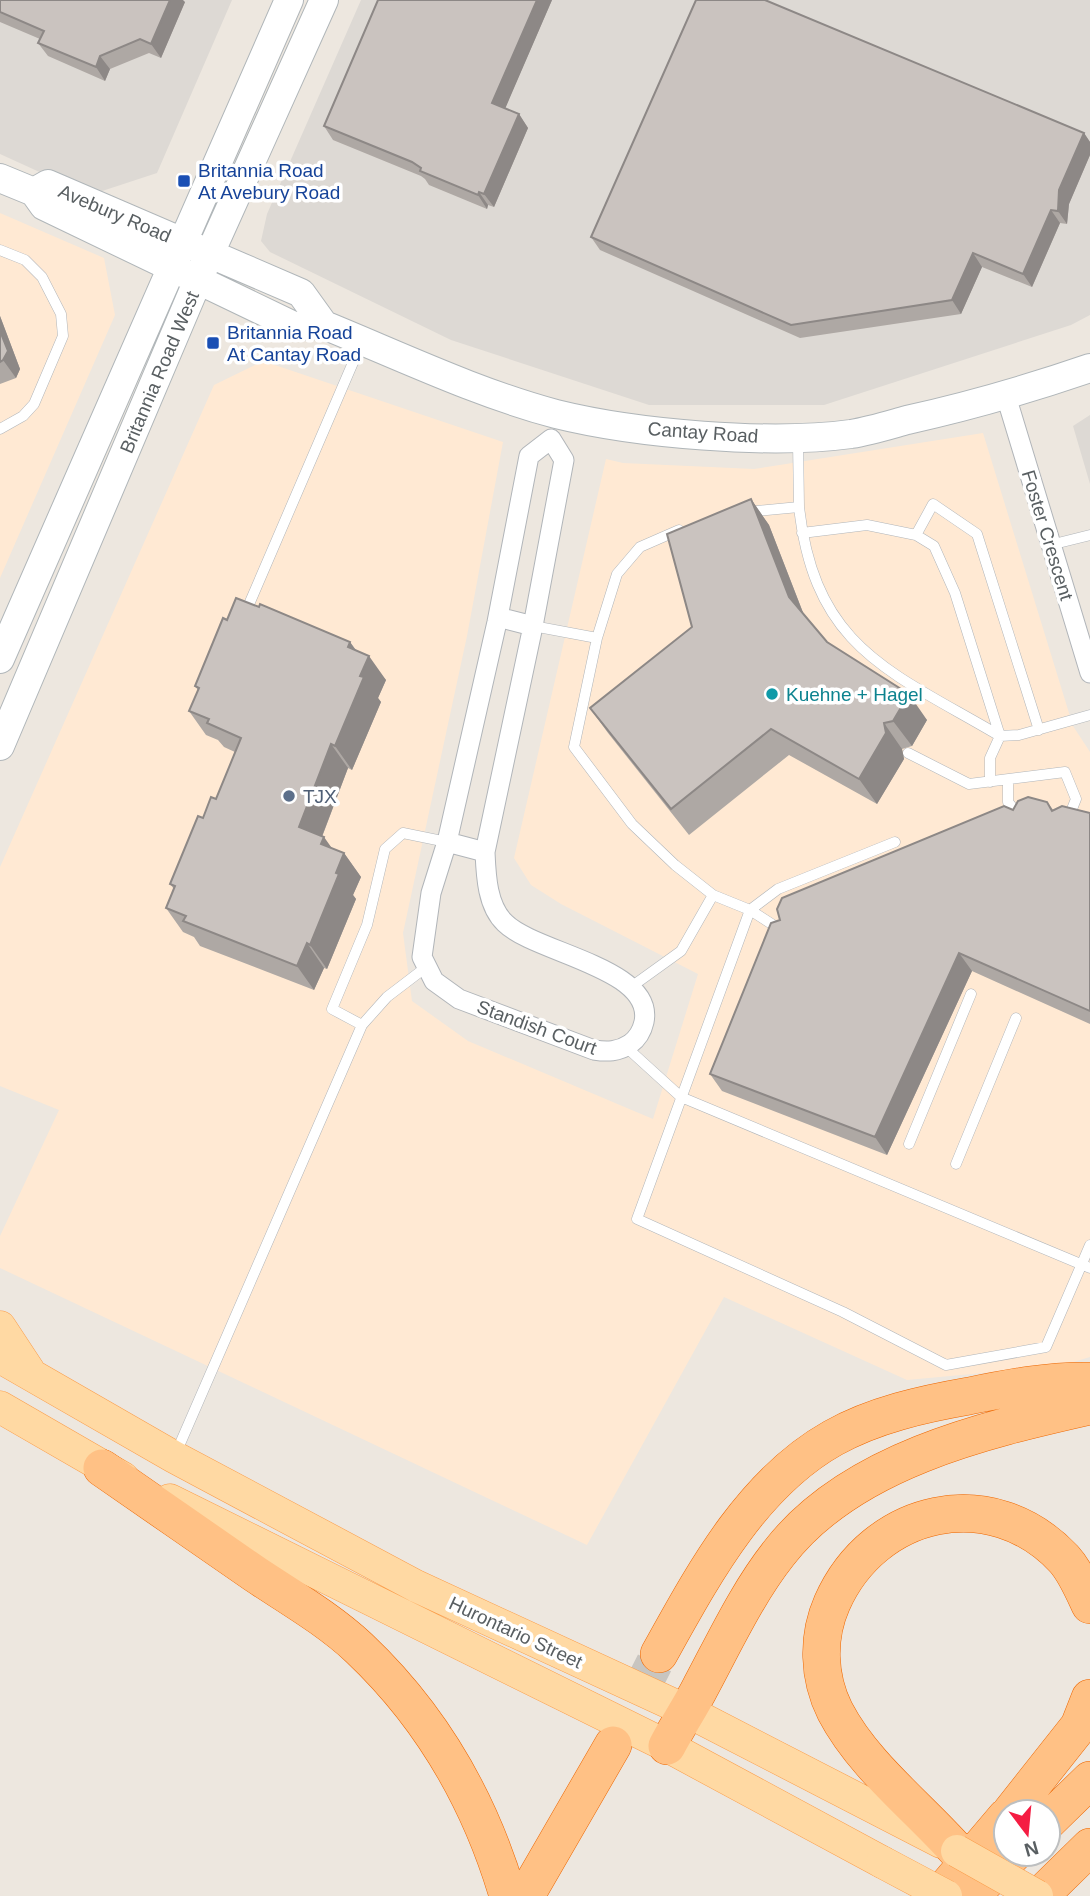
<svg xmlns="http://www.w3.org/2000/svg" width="1090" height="1896" viewBox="0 0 1090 1896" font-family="Helvetica,sans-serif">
  <rect width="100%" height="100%" fill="#ede7df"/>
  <path fill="#ffe9d3" d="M0 213 104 258 115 315 0 578Z
    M263 361 503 442 467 636 403 933 412 1001 468 1041 653 1119 698 974 561 904 531 885 514 858 606 459 623 463 754 469 983 433 1073 726 1090 752V1357L1060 1366 907 1380 724 1297 587 1545 0 1268V1236L59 1110 0 1086V867L214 385Z"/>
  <path fill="#ddd9d4" d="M0 0H232L157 173 90 195 0 154Z
    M361 0H1090V315L1071 325 824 405H649L451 340 270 252 261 241 267 214Z
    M1090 415V484L1073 426Z"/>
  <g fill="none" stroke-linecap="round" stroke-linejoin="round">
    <path stroke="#c8c5c0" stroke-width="37" stroke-dasharray="37 18" stroke-linecap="butt" d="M613 1745 659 1654"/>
    <g stroke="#b1b5b9" stroke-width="11">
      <path id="lane" d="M0 250 25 260 42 277 61 314 63 336 34 404 23 416 0 429
        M799 507C815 649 890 671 1000 736
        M747 512 799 507 798 441
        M679 530 640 547 617 574 597 638 574 747 632 824 675 865 713 895
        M802 533 867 525 916 535 934 546 955 593 1000 736
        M916 535 933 504 977 534 1039 730
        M1050 545 1090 535
        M250 602 361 344
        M533 626 597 638
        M908 753 969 784 1065 772 1076 799 1068 819
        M1008 780V802L1021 818
        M990 782V758L1000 736 1019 735 1090 715
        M895 842 778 889 750 910 637 1219 843 1312 946 1365 1046 1347 1090 1245
        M631 987 681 951 713 895 750 910 781 930
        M362 1025 332 1009 367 925 385 849 403 833 447 842
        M626 1047 681 1097 1090 1268
        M909 1144 971 994
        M956 1164 1016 1018
        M176 1453 362 1025 387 997 425 968"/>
    </g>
    <g stroke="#b1b5b9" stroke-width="21">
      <path id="street" d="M1006 396 1090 673
        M551 439 564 460 533 626 485 852C486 875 487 906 505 923 535 953 655 968 644 1022 642 1031 637 1039 630 1044 618 1052 607 1052 594 1050L459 999 434 981 422 957 431 893 447 842 497 622 529 456Z
        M498 617 533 626
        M447 842 485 852"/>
    </g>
    <g stroke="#b0b6b9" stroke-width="30">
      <path id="secondary" d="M0 178 34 192 44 206 294 326 324 325C400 356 477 393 556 414 637 434 769 445 851 434 870 431 889 425 907 420 970 406 1029 389 1090 368
        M34 192 48 184 301 293 324 325
        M0 659 289 0
        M0 746 198 280 324 0"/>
    </g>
    <g stroke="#fb9d4a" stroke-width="33">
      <path id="primary" d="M0 1327 29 1371
        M0 1357 174 1457 416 1586 685 1710 941 1842
        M0 1407 123 1478
        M170 1500 667 1746 882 1862"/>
    </g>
    <g stroke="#ed6600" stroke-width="38">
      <path id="highway" d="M102 1468C153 1503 204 1539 255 1574 291 1598 328 1619 359 1648 432 1717 480 1801 508 1896
        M659 1654C703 1575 751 1484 833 1438 874 1415 923 1404 969 1396 1008 1388 1050 1380 1090 1381
        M667 1746C678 1725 691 1706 701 1686 725 1641 748 1592 779 1553 850 1461 984 1430 1090 1406
        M1011 1812 1079 1726 1090 1698
        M1048 1821 1090 1780
        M957 1851C917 1806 863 1765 835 1711 818 1677 817 1637 832 1603 874 1508 991 1481 1064 1559 1075 1571 1083 1590 1090 1605
        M528 1892 613 1745
        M972 1895 1013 1854
        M939 1896 1006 1817
        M1040 1896 1090 1847"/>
    </g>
    <use href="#lane" stroke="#fff" stroke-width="10"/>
    <use href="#street" stroke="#fff" stroke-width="19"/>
    <use href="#secondary" stroke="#fff" stroke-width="28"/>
    <use href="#primary" stroke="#ffd9a3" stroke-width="32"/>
    <use href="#highway" stroke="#ffc185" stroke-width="37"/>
    <g stroke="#fb9d4a" stroke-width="33" stroke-linecap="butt">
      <path id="primary-bridge" d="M957 1851 1037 1896
        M882 1862 946 1896"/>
    </g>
    <use href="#primary-bridge" stroke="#ffd9a3" stroke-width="32"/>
  </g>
  <path fill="#aea8a4" d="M0 0 185 2 161 58 149 53 110 69 105 81 48 56 38 43 40 39 0 22Z
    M378 0H552L505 108 519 114 528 128 494 207 488 205 487 209 429 185 425 179 421 176 333 140 324 126Z
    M1084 133 1090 142V155L1069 204 1067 224 1060 223 1032 287 982 267 961 314 800 338 600 250 591 237Z
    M0 316 20 369 16 378 0 384Z
    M751 499 769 525 804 615 827 642 927 720 912 746 902 749 904 759 877 804 789 755 689 835 608 733 590 708 692 627Z
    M259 607 350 642 356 650 386 680 378 698 381 702 352 770 348 768 322 837 331 848 344 853 361 877 353 895 356 899 327 969 324 968 314 990 200 946 194 937 183 932 166 908 174 889 170 884 203 818 216 799 235 752 224 747 218 740 206 735 189 711 198 690 195 686 227 620Z
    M1047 802 1054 811 1090 813V1024L972 971 887 1155 722 1091 710 1074 780 920 1013 810Z"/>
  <path fill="#8d8886" d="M170 0H183L185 2 161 58 151 44Z
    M537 0H552L502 116 492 103Z
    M100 56 110 69 105 81 96 67Z
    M519 114 528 128 494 207 484 194Z
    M1084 133 1090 142V155L1069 204 1067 224 1058 211 1059 190Z
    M479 192 488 205 487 209 478 195Z
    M1051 210 1060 223 1032 287 1023 274Z
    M973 253 982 267 961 314 952 300Z
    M0 316 20 369 16 378 3 360 0 331Z
    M751 499 769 525 807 623 789 597Z
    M350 642 365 664 369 656 386 680 378 698 381 702 352 770 335 746 360 676 348 647Z
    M909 694 927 720 912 746 893 721Z
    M884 723 902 749 904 759 877 804 859 779Z
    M331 744 348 768 316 852 299 827Z
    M324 837 341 861 344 853 361 877 353 895 356 899 327 969 310 945 321 844Z
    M307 943 324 968 314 990 297 966Z
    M959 953 972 971 887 1155 875 1137Z"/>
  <path fill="#cac3bf" stroke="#8d8886" stroke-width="2" d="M0 0H170L151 44 140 39 100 56 96 67 38 43 44 31 0 12Z
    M378 0H537L492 103 519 114 484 194 479 192 478 195 420 171 421 168 412 162 324 126Z
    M696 0H765L1084 133 1059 190 1058 211 1051 210 1023 274 973 253 952 300 791 325 591 237Z
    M0 331 8 351 3 360 0 362Z
    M751 499 789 597 827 642 909 694 893 721 884 723 886 733 859 779 771 729 671 809 590 708 692 627 667 534Z
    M236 598 259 607 260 604 350 642 348 647 369 656 360 676 364 677 335 746 331 744 299 827 324 837 321 844 344 853 336 873 339 874 310 945 307 943 297 966 183 921 186 916 166 908 175 886 170 884 198 816 203 818 211 797 216 799 241 738 207 723 209 719 189 711 199 688 195 686 223 618 227 620Z
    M1028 797 1047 802 1052 811 1062 806 1090 813V1011L959 953 875 1137 710 1074 771 923 780 920 777 909 782 898 1004 806 1013 810 1018 801Z"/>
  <g fill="#1a4fb4" stroke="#fff" stroke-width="2.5">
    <rect x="177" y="174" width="14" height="14" rx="3.5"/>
    <rect x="206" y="336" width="14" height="14" rx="3.5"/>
  </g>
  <circle fill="#0f9aa8" stroke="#fff" stroke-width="2.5" cx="772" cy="694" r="7"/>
  <circle fill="#5c6f8a" stroke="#fff" stroke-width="2.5" cx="289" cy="796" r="7"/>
  <g text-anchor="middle" stroke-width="7" stroke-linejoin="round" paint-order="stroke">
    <g font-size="19" fill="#164399" stroke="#fff" text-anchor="start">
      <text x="198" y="177">Britannia Road<tspan x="198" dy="22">At Avebury Road</tspan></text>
      <text x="227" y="339">Britannia Road<tspan x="227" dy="22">At Cantay Road</tspan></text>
    </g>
    <g font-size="19" fill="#595f62" stroke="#fff">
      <text transform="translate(115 213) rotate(23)" y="7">Avebury Road</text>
      <text transform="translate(159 372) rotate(-67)" y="7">Britannia Road West</text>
      <text transform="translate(703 432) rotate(4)" y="7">Cantay Road</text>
      <text transform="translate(1048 535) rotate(73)" y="7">Foster Crescent</text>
      <text transform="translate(537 1027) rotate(20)" y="7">Standish Court</text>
      <text transform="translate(516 1632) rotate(25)" y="7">Hurontario Street</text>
    </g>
    <g font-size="19" fill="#0d838f" stroke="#fff" text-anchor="start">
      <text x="786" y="701">Kuehne + Hagel</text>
    </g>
    <g font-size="19" fill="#4e5e75" stroke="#fff" text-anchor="start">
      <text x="303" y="803">TJX</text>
    </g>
  </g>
  <g transform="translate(1027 1833) rotate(164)"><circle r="33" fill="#ffffff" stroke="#bdbfc0" stroke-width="2"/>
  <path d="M0-5L12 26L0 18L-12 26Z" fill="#f51d43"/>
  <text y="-10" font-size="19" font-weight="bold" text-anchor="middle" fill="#595f62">N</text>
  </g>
</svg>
